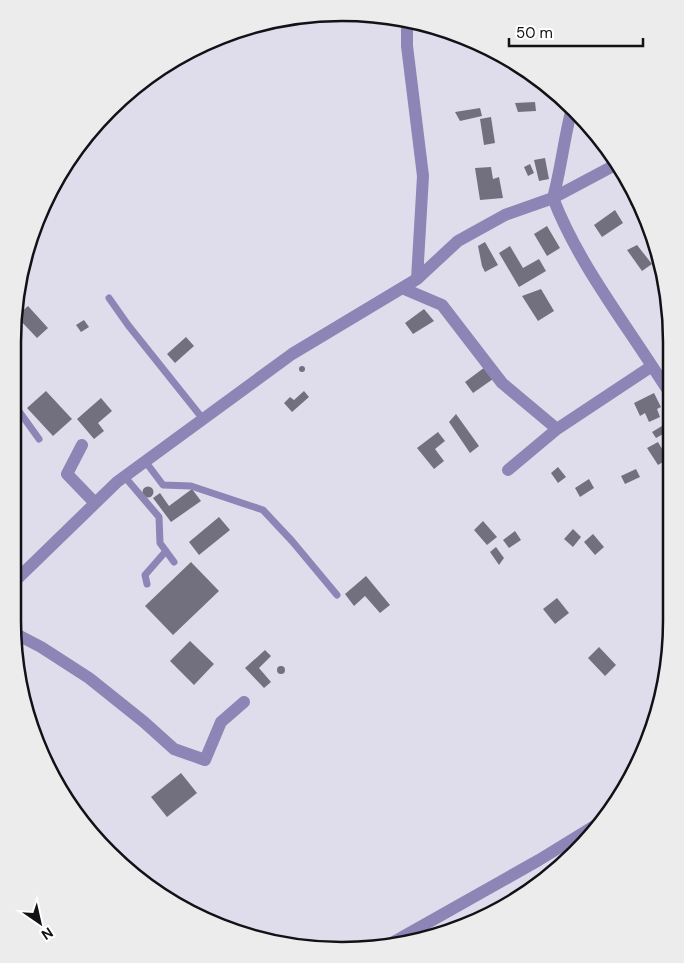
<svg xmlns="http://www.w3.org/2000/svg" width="684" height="963" viewBox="0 0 684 963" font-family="'DM Sans',sans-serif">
  <rect width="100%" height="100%" fill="#dfddec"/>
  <path fill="#72707e" d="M535 102 536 111 518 112 515 103Z
    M480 108 482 116 460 121 455 112Z
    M491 117 495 143 484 145 480 119Z
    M589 124 594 131 587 134 586 125Z
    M545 158 549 179 539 181 534 160Z
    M530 164 534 173 528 176 524 167Z
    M491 167 493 179 499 177 503 198 480 200 475 168Z
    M637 200 646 215 642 217 630 204Z
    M615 210 623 223 602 237 594 225Z
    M547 226 560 248 547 256 534 234Z
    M485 242 498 265 485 272 482 266 478 246Z
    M637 245 652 264 642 271 627 250Z
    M510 246 523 268 539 259 546 271 519 287 499 253Z
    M541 289 554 311 538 321 522 296Z
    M28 306 48 328 37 338 18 318V315Z
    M424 309 434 321 413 334 405 323Z
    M84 320 89 327 81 332 76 325Z
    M186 337 194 346 175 363 167 354Z
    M299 369a3 3 0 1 1 6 0a3 3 0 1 1-6 0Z
    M485 367 493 379 473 393 465 382Z
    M46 391 72 419 53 436 27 408Z
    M304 391 309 397 292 412 284 403 290 397 294 400Z
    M654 393 661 407 657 409 660 417 649 422 645 413 640 416 634 403Z
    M101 398 112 411 98 423 104 431 94 439 77 419Z
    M456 414 479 446 470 453 449 422Z
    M662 426 665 433 656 438 652 432Z
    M438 432 445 441 435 449 444 461 434 469 417 448Z
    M658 442 668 459 658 465 647 448Z
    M558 467 566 477 558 483 551 473Z
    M636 469 640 477 625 484 621 476Z
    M589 479 594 488 580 497 575 488Z
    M142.5 492a5.5 5.5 0 1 1 11 0a5.5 5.5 0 1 1-11 0Z
    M192 489 201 501 171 522 153 498 160 493 169 506Z
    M219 517 230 530 199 555 189 542Z
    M483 521 497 537 487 545 474 530Z
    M573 529 581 537 573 547 564 539Z
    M515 531 521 540 509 548 503 540Z
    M593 534 604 547 595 555 584 542Z
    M496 547 504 558 499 565 490 552Z
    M191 562 219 591 173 635 145 606Z
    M366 576 390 605 380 613 365 596 354 606 345 594Z
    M557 598 569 613 555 624 543 609Z
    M190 641 214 664 194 685 170 661Z
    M599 647 616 665 605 676 588 658Z
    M265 650 271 656 259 668 271 682 264 688 245 668Z
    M277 670a4 4 0 1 1 8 0a4 4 0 1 1-8 0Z
    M181 773 197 793 167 817 151 797Z"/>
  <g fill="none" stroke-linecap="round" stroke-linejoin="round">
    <path stroke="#8c85b5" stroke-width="7" d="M109 298 128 325 203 419
      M16 407 39 439
      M145 461 163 485 191 486 263 510 292 541 337 595
      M124 476 159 517 160 543 174 562
      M147 584 145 575 166 551"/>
    <path stroke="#8c85b5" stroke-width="12" d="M572 108C564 138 561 169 553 198L615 165
      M417 279 458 241 505 215 553 198C576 258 617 312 652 366L557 429 508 470
      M402 288 442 305 502 383 557 429
      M652 366 669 392
      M82 445 67 474 95 503
      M13 583 117 482 292 354 417 279 423 176 407 46V20
      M14 633 41 647 89 678 144 722 174 749 205 760 221 722 244 702
      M383 948 539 860 604 820"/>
  </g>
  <path d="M0 0H684V963H0ZM342 21H342A321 321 0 0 1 663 342V621A321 321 0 0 1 342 942H342A321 321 0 0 1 21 621V342A321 321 0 0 1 342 21Z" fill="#ececec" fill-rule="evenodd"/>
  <path fill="none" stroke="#121116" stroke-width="2.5" d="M342 21H342A321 321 0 0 1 663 342V621A321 321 0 0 1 342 942H342A321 321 0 0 1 21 621V342A321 321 0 0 1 342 21Z"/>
  <g transform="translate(40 923) rotate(146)" stroke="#ffffff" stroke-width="4" paint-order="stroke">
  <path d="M0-4L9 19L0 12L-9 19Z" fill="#121116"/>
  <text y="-8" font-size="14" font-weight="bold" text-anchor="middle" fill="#121116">N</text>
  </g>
  <path d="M509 38v8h134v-8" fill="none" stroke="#121116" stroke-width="2.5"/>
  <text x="516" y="38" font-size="15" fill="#121116" stroke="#ffffff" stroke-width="4" paint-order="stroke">50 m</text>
</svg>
